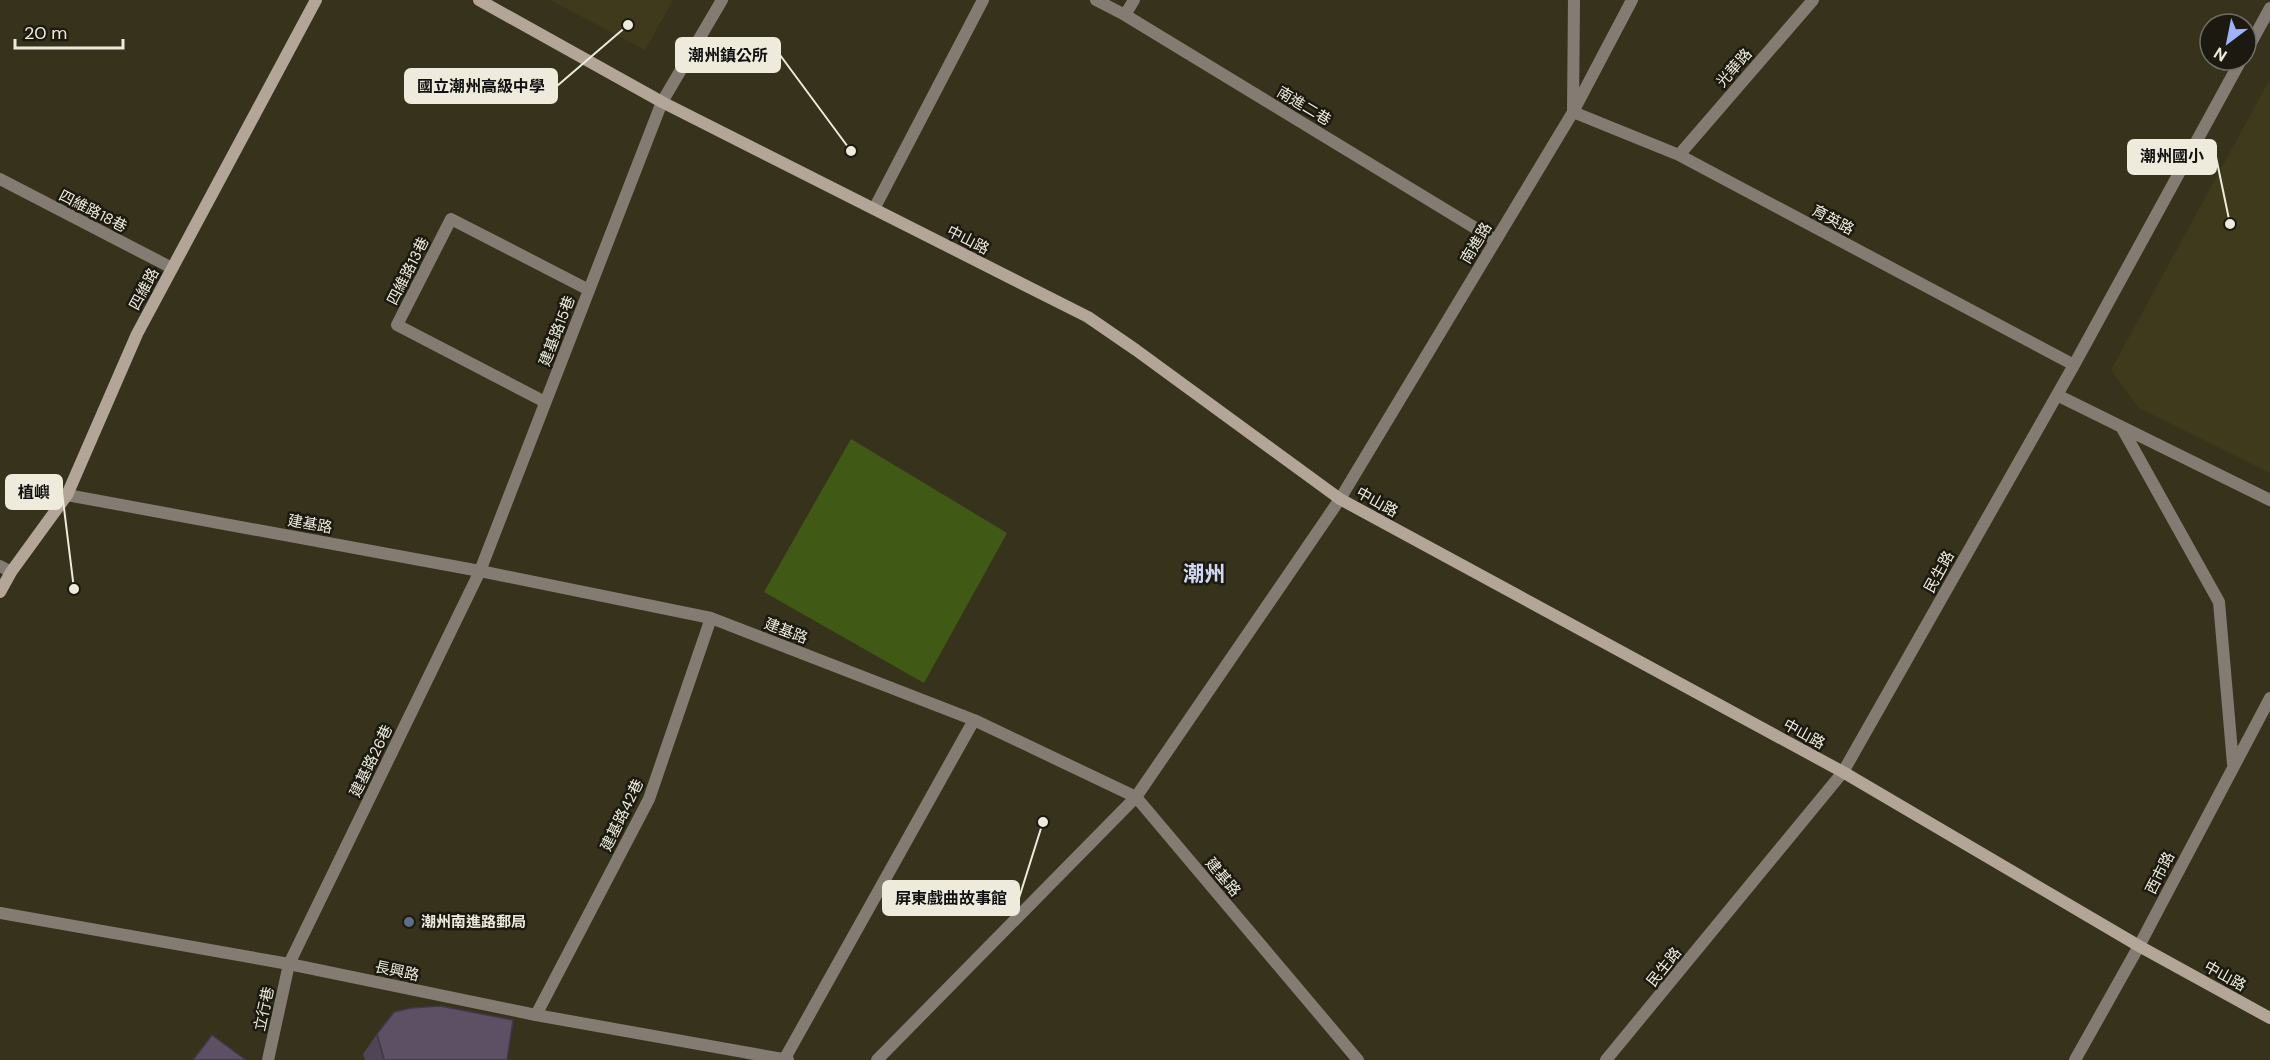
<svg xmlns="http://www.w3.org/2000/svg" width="2270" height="1060" viewBox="0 0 2270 1060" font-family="'DM Sans','Noto Sans TC',sans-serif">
  <rect width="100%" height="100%" fill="#37321c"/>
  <path fill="#403a1c" d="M550 0H673L645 50Z
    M2270 79V473L2139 408 2111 370Z"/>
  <path fill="#405a16" d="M851 439 1007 533 924 683 764 592Z"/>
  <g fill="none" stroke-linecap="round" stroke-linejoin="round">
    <path stroke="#847c73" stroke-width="12" d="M1096 0 1125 15 1495 240
      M1125 15 1134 0
      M662 102 722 0
      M1573 112 1574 0
      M0 179 172 268
      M874 209 983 0
      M545 402 397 325 451 219 589 290"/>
    <path stroke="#847c73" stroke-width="12" d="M2246 52 2270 8
      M1573 112 1679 155 2074 365
      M1679 155 1813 0
      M2057 395 2270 500
      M2122 428 2219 602 2233 764
      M67 495 480 571 711 618 974 720 1136 797 1358 1060
      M0 566 11 572
      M0 913 289 964 536 1015 788 1060
      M536 1015 649 799 711 618
      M268 1060 289 964 480 571 662 102
      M784 1060 974 720
      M877 1060 1136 797 1340 499
      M1606 1060 1843 772 2074 365 2241 60
      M2075 1060 2139 946 2270 698"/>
    <path stroke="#847c73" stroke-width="12" d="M1340 499 1573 112 1632 0"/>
    <path stroke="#b3a698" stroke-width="12" d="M479 0 662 102 1088 317 1136 350 1340 499 1843 772 2139 946 2270 1018
      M0 592 11 572 67 495 137 334 316 0"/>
  </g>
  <path fill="#504557" d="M377 1034 507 1060H365L363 1054Z"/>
  <path fill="#5d5065" stroke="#413847" stroke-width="1.5" d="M440 1006 513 1020 507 1060H385L384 1059 377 1034 394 1012 411 1008Z
    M212 1035 246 1060H193Z"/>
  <circle fill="#5c6f8a" stroke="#1c1a10" stroke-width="2" cx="409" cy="922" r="6"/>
  <g text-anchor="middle" stroke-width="5" stroke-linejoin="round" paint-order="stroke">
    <g font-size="15" fill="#eeebdd" stroke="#1c1a10">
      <text transform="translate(1734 68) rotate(-49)" y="5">光華路</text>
      <text transform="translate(1304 106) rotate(31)" y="5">南進二巷</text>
      <text transform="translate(93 211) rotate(27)" y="5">四維路18巷</text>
      <text transform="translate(1833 220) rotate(28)" y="5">育英路</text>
      <text transform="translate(968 240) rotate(27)" y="5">中山路</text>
      <text transform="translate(1476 243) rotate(-59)" y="5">南進路</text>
      <text transform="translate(408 271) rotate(-63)" y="5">四維路13巷</text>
      <text transform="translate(144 289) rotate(-62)" y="5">四維路</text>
      <text transform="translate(557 331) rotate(-69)" y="5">建基路15巷</text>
      <text transform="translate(1377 502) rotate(29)" y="5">中山路</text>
      <text transform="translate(310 524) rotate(10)" y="5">建基路</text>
      <text transform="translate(1939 572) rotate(-61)" y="5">民生路</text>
      <text transform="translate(786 631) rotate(21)" y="5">建基路</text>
      <text transform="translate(1804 734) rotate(29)" y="5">中山路</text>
      <text transform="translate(371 761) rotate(-64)" y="5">建基路26巷</text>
      <text transform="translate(622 815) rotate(-64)" y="5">建基路42巷</text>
      <text transform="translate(2160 873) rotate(-63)" y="5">西市路</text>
      <text transform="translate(1223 877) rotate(50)" y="5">建基路</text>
      <text transform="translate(1664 967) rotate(-51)" y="5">民生路</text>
      <text transform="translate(397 971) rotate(12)" y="5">長興路</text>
      <text transform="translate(2225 976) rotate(29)" y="5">中山路</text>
      <text transform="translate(264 1009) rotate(-78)" y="5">立行巷</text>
    </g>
    <g font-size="15" font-weight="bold" fill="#eeebdd" stroke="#1c1a10" text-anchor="start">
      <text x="421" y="927">潮州南進路郵局</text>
    </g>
    <g font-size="21" font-weight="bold" fill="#d0d8f4" stroke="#1c1a10">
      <text x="1204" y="581">潮州</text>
    </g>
  </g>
  <path fill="none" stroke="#eeebdd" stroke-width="2" d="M851 151L780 55M628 25L557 86M2230 224L2216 157M74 589L62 492M1043 822L1019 898"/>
  <g fill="#eeebdd" stroke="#1c1a10" stroke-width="2">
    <circle cx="851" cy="151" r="6"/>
    <circle cx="628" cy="25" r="6"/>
    <circle cx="2230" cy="224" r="6"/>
    <circle cx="74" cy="589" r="6"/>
    <circle cx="1043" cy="822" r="6"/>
  </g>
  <g fill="#eeebdd" stroke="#eeebdd" stroke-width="2">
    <rect x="676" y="38" width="104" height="34" rx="6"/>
    <rect x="405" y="69" width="152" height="34" rx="6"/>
    <rect x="2128" y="140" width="88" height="34" rx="6"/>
    <rect x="6" y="475" width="56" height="34" rx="6"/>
    <rect x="883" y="881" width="136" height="34" rx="6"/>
  </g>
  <g font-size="16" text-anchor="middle" font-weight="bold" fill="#111">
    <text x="728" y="61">潮州鎮公所</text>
    <text x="481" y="92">國立潮州高級中學</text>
    <text x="2172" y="162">潮州國小</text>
    <text x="34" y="498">植嶼</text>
    <text x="951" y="904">屏東戲曲故事館</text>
  </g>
  <g transform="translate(2228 42) rotate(212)"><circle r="28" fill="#1c1a10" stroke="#706e62" stroke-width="1.5"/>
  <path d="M0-4.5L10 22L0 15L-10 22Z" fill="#9fb3fd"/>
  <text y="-9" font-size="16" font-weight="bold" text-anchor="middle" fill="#eeebdd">N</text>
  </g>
  <path d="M15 39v9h108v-9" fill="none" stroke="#eeebdd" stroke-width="3"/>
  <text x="24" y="39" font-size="18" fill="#eeebdd" stroke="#1c1a10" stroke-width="4.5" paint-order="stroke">20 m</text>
</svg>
